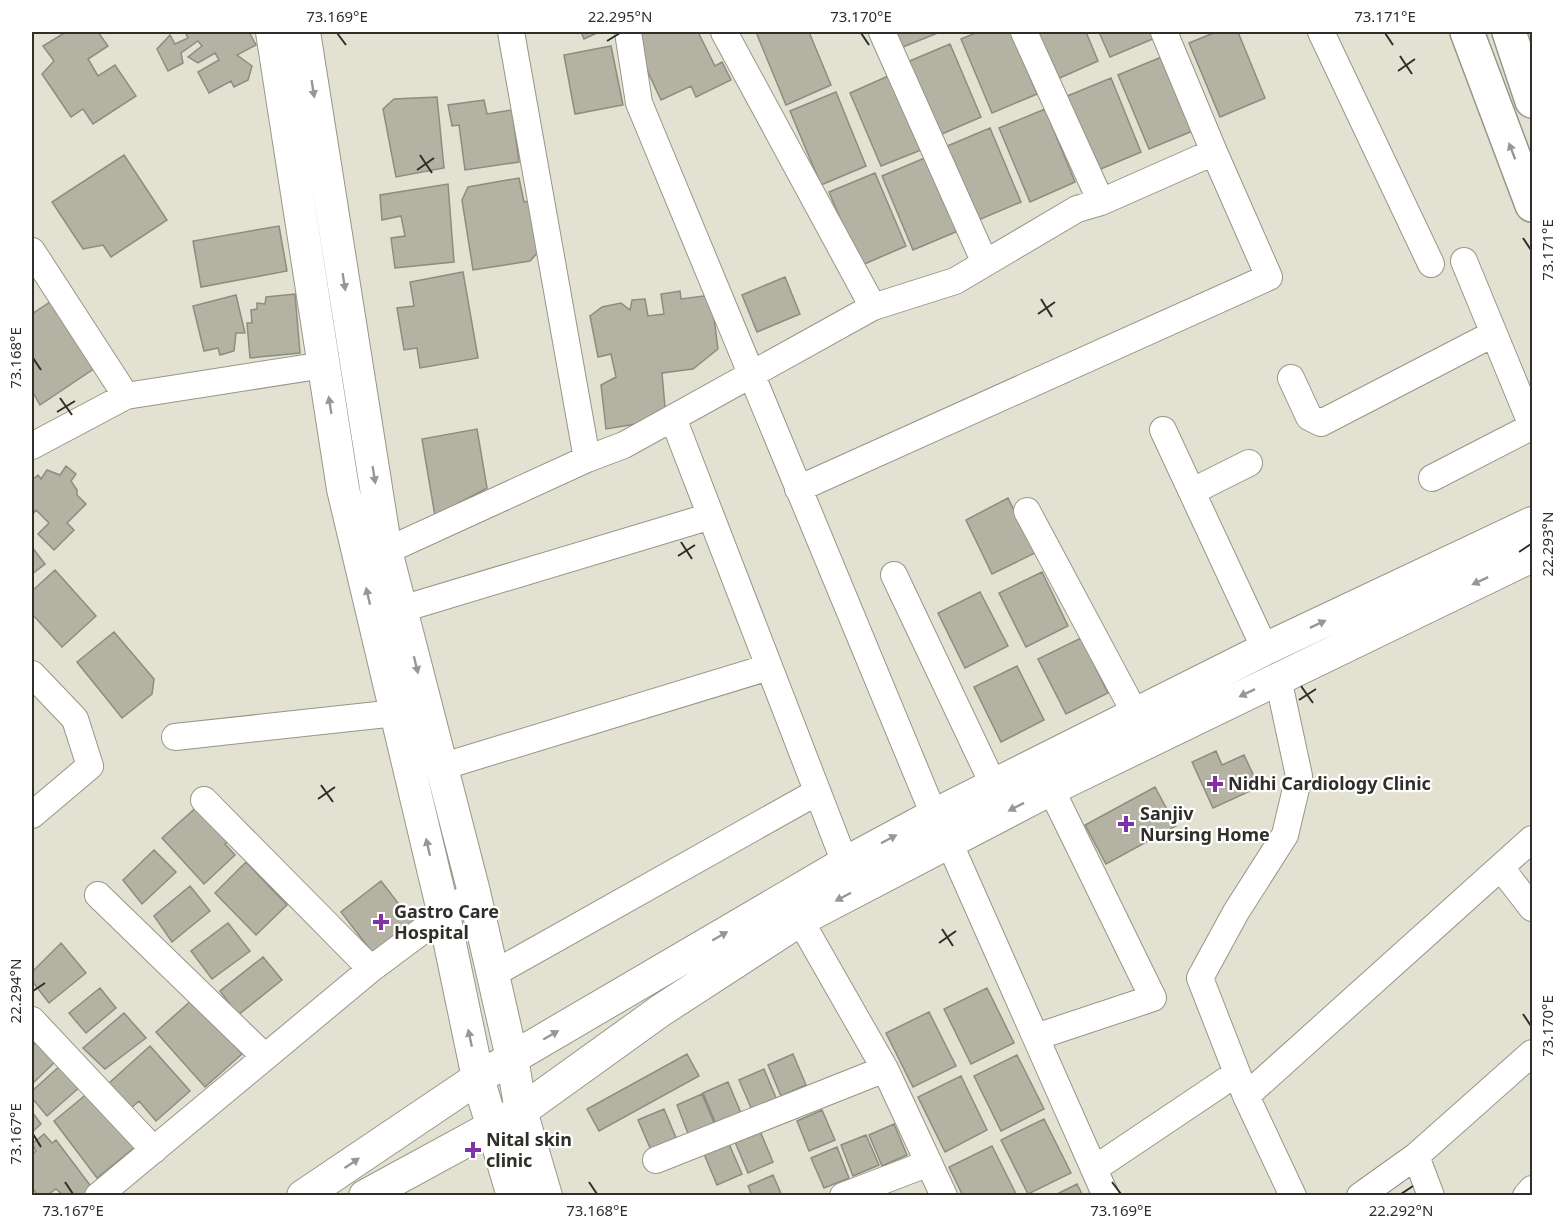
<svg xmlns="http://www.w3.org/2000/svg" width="1564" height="1227" viewBox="0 0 1564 1227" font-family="'Noto Sans',sans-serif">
  <rect width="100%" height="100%" fill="#e2e1d2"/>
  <path fill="#b3b2a3" stroke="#8d8c7e" stroke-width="1.5" d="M66 32H98L108 46 88 59 98 76 115 65 136 96 93 124 83 109 71 117 42 74 54 61 43 46Z
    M185 32H249L256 45 237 55 252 66 248 80 234 87 231 81 209 93 198 72 219 60 215 53 198 63 188 57 202 46 198 41 181 53 183 63 168 71 157 49 170 35 175 44 188 38Z
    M581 32H599L584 39Z
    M646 32H698L715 66 722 62 731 80 696 97 691 86 661 100 632 38Z
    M756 32H809L831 85 786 105Z
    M891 32H940L898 49Z
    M978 32H1011L1037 94 992 113 961 39Z
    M1033 32H1086L1098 61 1053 81Z
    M1099 32H1153L1155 38 1110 57Z
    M1216 32H1238L1265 98 1220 117 1189 43Z
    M950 44 981 117 935 137 905 63Z
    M611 46 623 105 575 114 564 55Z
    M1164 56 1195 130 1149 149 1118 75Z
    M895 73 926 148 881 166 850 93Z
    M1111 78 1141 152 1096 171 1065 97Z
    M836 92 866 166 821 185 790 111Z
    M437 97 444 168 396 177 383 109 394 99Z
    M484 100 487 114 512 110 519 162 465 170 459 125 452 126 448 105Z
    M1045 109 1075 182 1030 202 999 128Z
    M990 128 1021 202 976 221 945 147Z
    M124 155 167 220 111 257 103 245 83 249 52 202Z
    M927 157 958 231 913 250 882 176Z
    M875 173 906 246 860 266 829 192Z
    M519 178 524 202 534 200 539 251 530 261 473 270 462 200 468 187Z
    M448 184 454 262 395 268 391 238 405 236 401 216 382 220 380 195Z
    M279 226 287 271 201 287 193 241Z
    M463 272 478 358 420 368 417 348 404 350 397 308 414 306 410 282Z
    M785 277 800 314 757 332 742 295Z
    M680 291 681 299 711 295 718 349 693 369 662 373 666 419 606 429 601 385 616 377 611 354 598 357 590 316 602 307 621 303 630 310 632 300 645 299 648 316 664 314 661 294Z
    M295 294 300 353 250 358 247 323H252L251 310 257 309V303L265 304 266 297Z
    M236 295 245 333H236L234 351 220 355 218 348 204 351 193 306Z
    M50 302 95 368 40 405 32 391V314Z
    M477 429 487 488 435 516 422 439Z
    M66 466 76 474 71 481 77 490V495L86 504 67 523 74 530 54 550 38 534 49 523 36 510 32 515V494L33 492 32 491V480L38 475 41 479 47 470 60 475Z
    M1008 498 1035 553 992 574 966 520Z
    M32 547 45 564 32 574Z
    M55 570 96 616 62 647 32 614V591Z
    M1042 572 1068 626 1026 647 999 593Z
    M980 592 1008 646 965 668 938 613Z
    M114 632 154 679 152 694 122 718 77 662Z
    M1081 638 1108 693 1066 714 1038 659Z
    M1017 666 1044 720 1001 742 974 687Z
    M1216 751 1222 765 1244 755 1259 787 1213 808 1192 762Z
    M1155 787 1176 826 1106 864 1085 825Z
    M200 804 232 838 225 844 235 855 204 884 162 838Z
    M154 850 176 872 142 904 123 880Z
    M246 862 287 905 256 935 215 893Z
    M381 881 415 925 375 956 341 912Z
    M190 886 210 911 172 942 154 916Z
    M228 923 250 951 212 979 191 951Z
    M61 943 86 973 49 1003 32 981V972Z
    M263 957 282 980 238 1015 220 991Z
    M100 988 116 1008 86 1033 69 1013Z
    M987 988 1014 1043 971 1064 944 1009Z
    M193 999 242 1054 205 1087 156 1032Z
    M929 1012 956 1066 913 1087 886 1033Z
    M124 1013 146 1038 105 1069 83 1048Z
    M40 1039 58 1059 32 1084V1046Z
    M150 1046 190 1091 156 1121 139 1101 131 1108 109 1083Z
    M687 1054 699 1076 599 1131 587 1109Z
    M793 1054 806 1085 781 1096 768 1065Z
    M1017 1055 1044 1109 1001 1131 974 1076Z
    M62 1064 81 1086 47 1116 32 1098V1091Z
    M764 1069 777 1100 752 1110 739 1080Z
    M961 1076 987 1130 945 1152 918 1097Z
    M728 1082 741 1113 716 1124 703 1093Z
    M88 1093 139 1144 97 1178 54 1121Z
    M702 1094 715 1125 689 1136 677 1105Z
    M664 1109 677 1140 651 1150 638 1120Z
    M822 1110 835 1140 809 1151 797 1121Z
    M32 1112 41 1124 32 1132Z
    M1044 1119 1071 1173 1028 1194 1001 1140Z
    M894 1124 907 1155 882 1166 869 1135Z
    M760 1131 773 1162 748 1173 735 1142Z
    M44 1134 52 1143 56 1140 93 1189 82 1196H64L56 1189 46 1196H38L32 1187 33 1178 32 1176V1154L36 1151 32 1144Z
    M866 1135 879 1165 853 1176 841 1145Z
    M729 1144 742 1174 717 1185 704 1154Z
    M992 1146 1017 1196H963L949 1167Z
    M837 1147 849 1178 824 1188 811 1158Z
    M773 1175 782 1196H752L748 1186Z
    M1077 1184 1083 1196H1053Z"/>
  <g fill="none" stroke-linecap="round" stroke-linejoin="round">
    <g stroke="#979687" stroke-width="28">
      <path id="minor" d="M511 32 587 459
        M628 32 639 103 934 815
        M724 32 873 307
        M882 32 985 263
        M1024 32 1101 202
        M1164 32 1214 152
        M1321 32 1431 264
        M32 251 126 396 32 446
        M1464 261 1532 426
        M1291 378 1309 417 1321 423 1493 334
        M126 396 324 365
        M673 418 845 863
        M1163 430 1265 649
        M1432 478 1531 427
        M1193 491 1249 463
        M1027 511 1136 715
        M386 551 587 459 624 445 873 307 955 281 1077 209 1101 202 1214 152 1269 277 798 489
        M894 575 994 786
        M402 609 711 516
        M32 674 75 719 90 766 32 815
        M1278 678 1299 776 1285 835 1236 912 1200 978 1246 1096 1293 1196
        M175 737 396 713
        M441 767 769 667
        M204 800 371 969
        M949 842 1106 1196
        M1501 868 1532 908
        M98 895 265 1057
        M800 920 885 1069 944 1196
        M493 974 817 792
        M32 1020 154 1150
        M1036 1037 1153 998 1051 789
        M1246 1096 1532 839
        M1416 1156 1431 1196
        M656 1160 885 1069
        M1094 1169 1237 1073
        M98 1196 371 969 474 892
        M843 1196 929 1163
        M1360 1196 1416 1156 1532 1053
        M1526 1196 1532 1189"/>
    </g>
    <g stroke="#979687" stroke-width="34">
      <path id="tertiary" d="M272 32 343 489 444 915 478 1078 513 1196
        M304 32 386 551 474 892 512 1058 521 1111 546 1196
        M303 1196 478 1078 845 863 934 815 1265 649 1532 523
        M365 1196 521 1111 660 1011 800 920 1051 789 1532 556"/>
    </g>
    <g stroke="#979687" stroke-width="36">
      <path id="secondary" d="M1467 32 1532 205
        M1509 32 1532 101"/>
    </g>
    <use href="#minor" stroke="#fff" stroke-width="26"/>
    <use href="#tertiary" stroke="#fff" stroke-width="32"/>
    <use href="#secondary" stroke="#fff" stroke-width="33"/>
  </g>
  <defs><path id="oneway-solid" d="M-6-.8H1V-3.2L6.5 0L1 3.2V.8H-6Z" transform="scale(1.5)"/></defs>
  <g fill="#979794">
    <use href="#oneway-solid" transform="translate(313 89) rotate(81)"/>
    <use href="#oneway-solid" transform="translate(1512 151) rotate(-111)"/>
    <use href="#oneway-solid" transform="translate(344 282) rotate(81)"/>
    <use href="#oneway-solid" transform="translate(330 405) rotate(-99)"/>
    <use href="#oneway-solid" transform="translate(374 475) rotate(81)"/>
    <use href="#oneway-solid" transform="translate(1480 581) rotate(155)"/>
    <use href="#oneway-solid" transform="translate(368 596) rotate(-103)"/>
    <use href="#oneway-solid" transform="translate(1318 624) rotate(-25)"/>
    <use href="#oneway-solid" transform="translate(416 665) rotate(76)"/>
    <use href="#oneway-solid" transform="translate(1247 693) rotate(154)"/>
    <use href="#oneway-solid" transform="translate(1016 807) rotate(153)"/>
    <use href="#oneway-solid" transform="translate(889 839) rotate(-28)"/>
    <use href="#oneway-solid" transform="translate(428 847) rotate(-103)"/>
    <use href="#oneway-solid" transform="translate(843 897) rotate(152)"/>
    <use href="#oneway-solid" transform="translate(720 936) rotate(-30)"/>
    <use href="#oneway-solid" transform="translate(551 1035) rotate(-30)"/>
    <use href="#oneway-solid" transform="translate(470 1038) rotate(-102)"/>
    <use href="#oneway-solid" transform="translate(352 1163) rotate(-34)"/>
  </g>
  <path fill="none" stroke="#2f2f29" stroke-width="2" d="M337 33 346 45M861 33 869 45M1385 33 1393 45M607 41 620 33M1400 56 1412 74M1398 71 1415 59M420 155 432 173M417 170 434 158M1523 238 1531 250M1041 299 1052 317M1038 314 1055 302M33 358 41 370M60 398 72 415M57 412 75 401M681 542 692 559M1519 552 1531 544M678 556 695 545M1301 686 1313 703M1299 700 1316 689M321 785 333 802M318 799 335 787M942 929 953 946M939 943 956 931M33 991 45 983M1523 1014 1531 1026M33 1134 41 1147M65 1182 73 1194M589 1182 597 1194M1112 1182 1121 1194M1401 1194 1413 1186"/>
  <g fill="#7f32a3" stroke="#fff" stroke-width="2">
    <path d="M1212 775h6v6h6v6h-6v6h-6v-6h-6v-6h6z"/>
    <path d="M1123 815h6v6h6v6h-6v6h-6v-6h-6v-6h6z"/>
    <path d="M378 913h6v6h6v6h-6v6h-6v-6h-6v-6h6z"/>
    <path d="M470 1141h6v6h6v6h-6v6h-6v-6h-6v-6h6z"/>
  </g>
  <g text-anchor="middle" stroke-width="4.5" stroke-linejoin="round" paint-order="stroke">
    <g font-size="18" font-weight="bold" fill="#2f2f29" stroke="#fff" text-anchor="start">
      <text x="1228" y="790">Nidhi Cardiology Clinic</text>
      <text x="1140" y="820">Sanjiv<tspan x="1140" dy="21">Nursing Home</tspan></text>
      <text x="394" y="918">Gastro Care<tspan x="394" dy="21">Hospital</tspan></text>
      <text x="486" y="1146">Nital skin<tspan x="486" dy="21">clinic</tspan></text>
    </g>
  </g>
  <rect width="1564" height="1227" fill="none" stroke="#ffffff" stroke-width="66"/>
  <rect x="33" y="33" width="1498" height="1161" fill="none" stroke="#2f2f29" stroke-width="2"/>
  <g font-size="15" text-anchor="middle" fill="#2f2f29">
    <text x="337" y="22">73.169°E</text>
    <text x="620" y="22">22.295°N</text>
    <text x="861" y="22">73.170°E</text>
    <text x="1385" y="22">73.171°E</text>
    <text transform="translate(1548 250) rotate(-90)" y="5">73.171°E</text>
    <text transform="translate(16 358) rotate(-90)" y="5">73.168°E</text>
    <text transform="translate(1548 544) rotate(-90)" y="5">22.293°N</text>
    <text transform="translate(16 991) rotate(-90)" y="5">22.294°N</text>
    <text transform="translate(1548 1026) rotate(-90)" y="5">73.170°E</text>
    <text transform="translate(16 1134) rotate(-90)" y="5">73.167°E</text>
    <text x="73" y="1216">73.167°E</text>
    <text x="597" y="1216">73.168°E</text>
    <text x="1121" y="1216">73.169°E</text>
    <text x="1401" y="1216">22.292°N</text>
  </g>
</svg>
